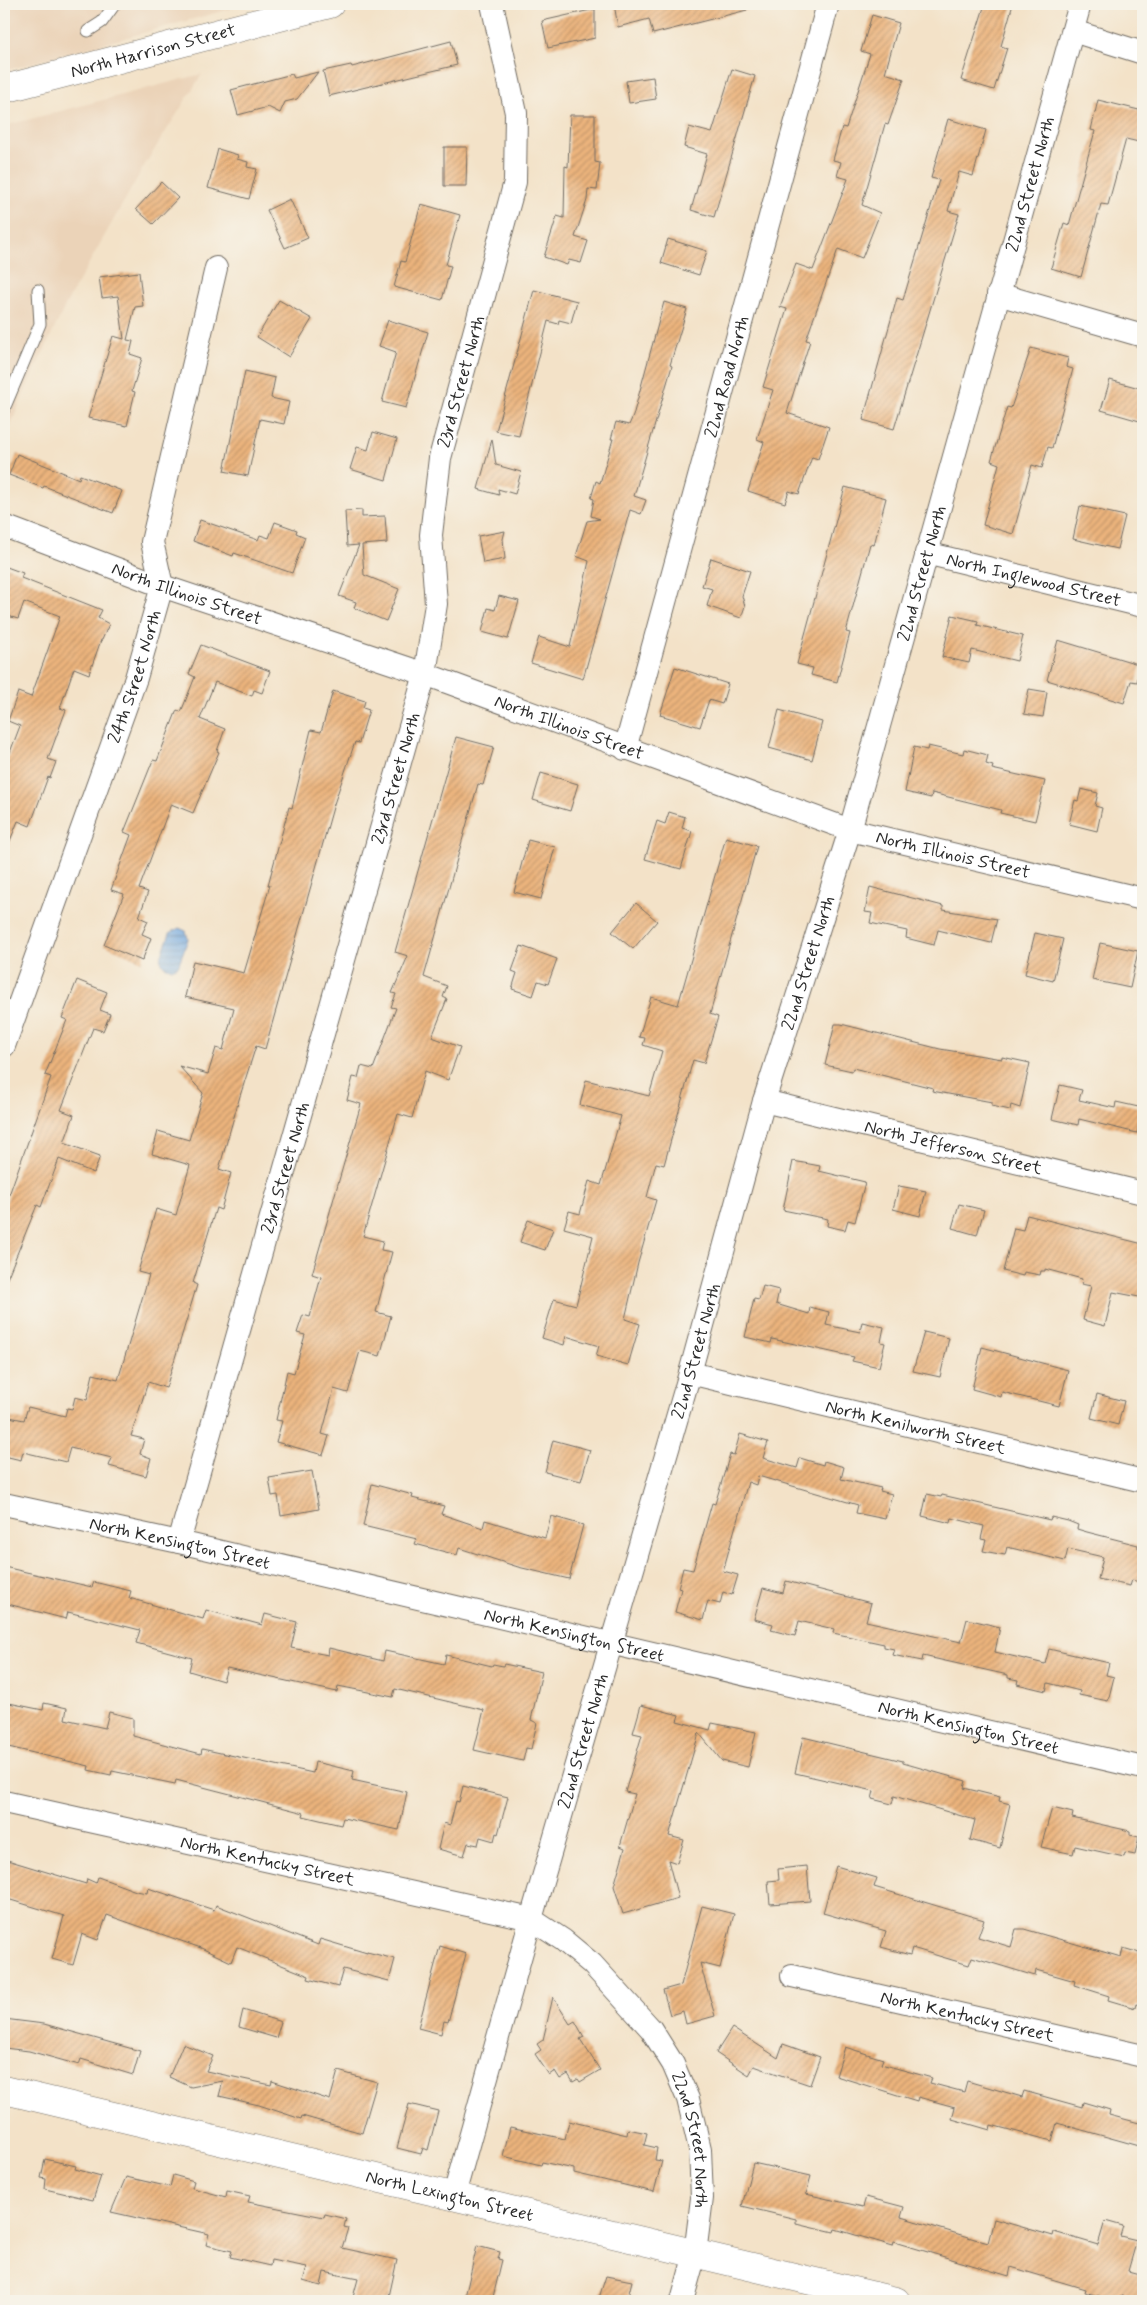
<svg xmlns="http://www.w3.org/2000/svg" width="1147" height="2305" viewBox="0 0 1147 2305" font-family="Mynerve,sans-serif">
  <defs>
    <pattern id="water-rules" width="6" height="5" patternUnits="userSpaceOnUse" patternTransform="scale(1.25)"><rect width="6" height="5" fill="#71a7df"/><path d="M0 2.5h6" fill="none" stroke="#5d88b5"/></pattern>
    <pattern id="building-hatch" width="6" height="6" patternUnits="userSpaceOnUse" patternTransform="scale(1.25)"><rect width="6" height="6" fill="#ecb47d"/><path d="M-1 1l2-2M0 6l6-6M5 7l2-2" fill="none" stroke="#bf9367"/></pattern>
  </defs>
  <rect width="100%" height="100%" fill="#f7f3e8"/>
  <filter id="ink" filterUnits="userSpaceOnUse"><feTurbulence type="fractalNoise" baseFrequency=".02" numOctaves="2"/><feDisplacementMap in="SourceGraphic" scale="10" xChannelSelector="R" yChannelSelector="G"/><feConvolveMatrix kernelMatrix="1 2 1 2 8 2 1 2 1" color-interpolation-filters="sRGB"/></filter>
  <filter id="wash" filterUnits="userSpaceOnUse"><feTurbulence type="fractalNoise" baseFrequency=".0096" numOctaves="4" result="noise"/><feDisplacementMap in="SourceGraphic" scale="20" xChannelSelector="R" yChannelSelector="G"/><feGaussianBlur stdDeviation="1.12" result="paint"/><feColorMatrix in="noise" values="0 0 0 0 0 0 0 0 0 0 0 0 0 0 0 0 0 1.4 0 .05"/><feComposite in="paint" operator="in"/></filter>
  <g filter="url(#wash)">
    <rect width="100%" height="100%" fill="#f3e2c8"/>
    <path fill="#ebd3b8" d="M4 4H229L230 9 4 71Z
      M202 74 144 166 67 302 29 382 4 440V126Z"/>
    <path fill="url(#water-rules)" stroke="#4e6985" d="M179 928 186 931 188 939 178 966 172 969 164 966 160 959 170 933Z"/>
    <g id="blocks">
      <path fill="url(#building-hatch)" d="M614 4H746L747 10 653 34 649 19 618 27Z
        M985 4H1013L1001 46 1007 48 994 90 961 80Z
        M595 9V38L548 48 542 21Z
        M872 15 899 23 885 73 904 79 888 125 885 124 862 205 880 213 862 258 838 249 806 340 810 341 787 413 829 427 818 459 812 457 799 494 789 491 785 503 748 491 764 442 757 439 773 390 763 387 787 309 780 307 796 264 813 270 848 179 837 176 841 162 833 160 842 127 846 128 870 54 861 51Z
        M451 41 457 65 329 96 323 71 351 65 352 67Z
        M732 69 755 76 714 217 691 210 707 154 684 147 689 127 712 133Z
        M318 72 297 99 285 102 280 113 268 107 238 115 231 90 292 74 294 78Z
        M653 77 656 99 629 103 626 81Z
        M1098 100 1143 111V143L1126 139 1108 205 1101 204 1081 277 1051 268 1064 223 1069 225 1095 131 1091 130Z
        M570 115H595V162L600 163 597 190 588 189 587 200 575 237 588 241 581 263 569 260 567 265 544 257 557 216 564 218 565 166 568 167Z
        M948 119 986 130 973 176 959 172 948 211 959 214 894 429 863 420 897 298 903 300 939 180 931 178Z
        M444 147H467L466 186H444Z
        M218 149 238 155 237 159 248 162 247 167 257 169 249 199 208 188Z
        M161 182 178 198 153 224 136 209Z
        M290 199 308 238 285 248 267 210Z
        M421 204 460 215 446 265 451 266 442 300 394 287 401 261 405 262Z
        M668 239 707 251 699 275 661 263Z
        M139 272 143 306 135 307 127 340 133 341 130 354 142 358 132 391 135 392 127 426 88 418 113 336 124 339 118 296 102 298 99 277Z
        M534 290 577 301 571 323 559 320 558 324 548 321 519 436 496 431Z
        M279 300 312 319 289 357 257 337Z
        M664 302 687 309 670 365 672 366 634 496 646 500 641 514 630 510 583 679 531 663 539 637 570 647 589 561 576 556 587 521 600 519 591 516 594 499 591 498 596 481 600 483 613 439H611L616 422 629 425 633 416Z
        M388 320 428 332 406 408 382 402 396 352 379 346Z
        M1031 348 1068 358 1066 367 1073 369 1052 448 1048 447 1042 468 1032 465 1013 534 983 525 999 464 991 461 1007 407 1011 408Z
        M245 371 275 378 271 398 289 402 284 424 260 419 248 476 224 471Z
        M1110 380 1143 389V422L1101 410Z
        M373 432 397 439 386 480 350 469 357 447 368 450Z
        M492 439 496 465 521 472 515 494 498 489 499 495 478 489Z
        M17 454 79 479 80 475 122 491 113 513 44 486 43 488 9 475Z
        M845 487 886 498 874 545 870 544 846 632 850 633 837 682 811 675 813 668 797 664Z
        M1080 506 1125 516 1117 549 1073 539Z
        M362 510V517L385 516 387 543 362 545 364 575 399 589 386 621 354 608 356 602 339 596 359 545 347 546 345 511Z
        M200 520 258 540 260 535 269 538 275 522 297 530 296 533 305 537 292 573 234 553 233 556 193 541Z
        M505 531 503 539 505 559 483 563 478 536Z
        M711 558 750 571 742 596 745 606 741 618 707 606 712 589 702 586Z
        M4 566 23 573 21 578 102 610 98 618 109 624 102 640H101L89 674 74 668 60 708 66 710 48 759 56 762 50 778 48 777 30 826 18 821 5 853 4 768 20 726 8 721 18 692 31 697 60 616 24 602 18 619 8 616 7 620 4 619Z
        M499 596 519 601 508 639 482 632 488 608 495 610Z
        M952 615 978 621 977 625 1023 636 1017 661 972 650 969 663 942 657Z
        M1058 640 1141 665 1137 682 1131 681 1124 703 1047 680Z
        M201 645 270 671 262 693 254 690 252 696 215 682 200 719 225 729 217 751 219 752 193 813 171 804 139 889 148 892 139 917 148 921 142 934 151 938 142 961 104 945 124 894 111 890 131 835 124 832 153 760 157 761 177 710 181 712 195 677 189 674Z
        M675 667 728 684 722 704 709 700 700 727 660 715Z
        M1029 689 1047 692 1043 717 1024 714Z
        M333 691 365 701 363 708 369 710 359 743 355 742 334 804 265 1049 256 1046 240 1096 219 1169 231 1173 221 1210 216 1208 193 1283 197 1285 166 1388 148 1382 131 1436 144 1439 140 1454 151 1458 146 1476 109 1466 112 1458 70 1448 66 1462 23 1452 21 1460 4 1456V1416L24 1420 28 1407 65 1416 67 1408 72 1409 75 1397 87 1400 93 1374 118 1380 149 1275 138 1272 156 1209 176 1215 190 1165 152 1154 158 1131 189 1140 203 1093 179 1066 208 1074 216 1048 223 1050 234 1008 185 997 193 961 244 973 270 885H268L289 807 292 808 311 730 321 732Z
        M779 710 822 722 812 760 769 748Z
        M456 737 494 747 483 785 478 784 424 977 447 986 443 997 447 999 432 1037 460 1047 448 1080 425 1071 412 1118 398 1114 363 1236 383 1241 381 1250 392 1252 376 1312 391 1316 380 1356 360 1351 348 1393 334 1389 322 1434 329 1436 323 1455 276 1442 282 1421 276 1420 287 1371 294 1373 305 1335 297 1333 303 1315 310 1317 321 1277 312 1274 361 1104 347 1100 353 1077 358 1078 361 1066 373 1069 396 1008 391 1007 396 994 392 993 408 956 395 952Z
        M928 746 963 754 964 749 988 755 986 764 993 766 992 769 1045 781 1035 821 1000 813 1001 810 932 793 931 798 905 792 914 747 927 750Z
        M541 773 578 784 570 811 533 800Z
        M1081 789 1098 793 1095 806 1102 808 1097 831 1069 824 1075 800 1078 801Z
        M669 812 685 817 682 828 692 831 681 869 645 859 657 821 665 824Z
        M726 837 757 846 710 1014 718 1017 704 1063 693 1060 664 1165 656 1163 647 1197 656 1200 638 1263 625 1319 640 1324 628 1365 596 1356 599 1346 566 1336 564 1345 542 1338 554 1299 576 1305 593 1236 564 1228 569 1211 580 1214 589 1181 601 1185 621 1116 580 1105 586 1080 649 1096 662 1051 643 1045 645 1038 639 1037 651 997 678 1005Z
        M528 840 555 847 541 899 514 892Z
        M870 887 943 906V910L997 919 991 943 938 930 934 945 906 938 907 931 870 923 872 913 865 912Z
        M636 903 657 921 633 949 612 932Z
        M1035 933 1063 939 1053 981 1025 974Z
        M1100 943 1138 951 1130 988 1092 980Z
        M521 946 557 959 548 984 538 981 533 996 512 989 517 973 512 971Z
        M77 980 107 992 100 1010 110 1014 103 1031 93 1028 61 1110 74 1115 64 1143 100 1156 94 1173 59 1159 41 1207 37 1205 4 1286V1209L51 1077 45 1075 67 1020 62 1018Z
        M835 1024H841L940 1049 1002 1059V1057L1030 1063 1020 1108 1011 1105 1010 1110 992 1106V1102L932 1091 933 1088 853 1068 852 1071 825 1065Z
        M1060 1085 1082 1090 1079 1100 1115 1108 1116 1102 1143 1108 1137 1133 1079 1119 1078 1125 1052 1119Z
        M793 1161 820 1166 819 1171 865 1182 855 1222 848 1220 845 1230 827 1226 828 1219 783 1210Z
        M899 1186 926 1191 920 1216 893 1209Z
        M959 1204 984 1210 977 1235 952 1228Z
        M1027 1215 1143 1244V1288L1141 1287 1139 1297 1113 1292 1105 1326 1083 1320 1091 1286 1081 1284 1082 1279 1045 1269V1271H1041L1040 1275 1024 1272 1023 1276 1003 1271 1014 1228 1023 1230Z
        M528 1220 553 1229 545 1250 520 1242Z
        M763 1286 779 1290 776 1304 809 1314 810 1307 829 1312 826 1325 860 1332 862 1322 884 1327 881 1342 885 1343 879 1367 852 1361 854 1357 772 1339 771 1343 745 1337 754 1299 759 1300Z
        M924 1332 949 1338 940 1377 913 1371Z
        M982 1347 1068 1370 1059 1406 1002 1392 1001 1397 972 1389Z
        M1097 1394 1124 1401 1118 1425 1091 1418Z
        M740 1434 768 1442 763 1458 797 1468 800 1458 823 1465 824 1461 844 1467 841 1479 881 1488 880 1491 892 1494 885 1519 856 1513 858 1505 758 1476 756 1485 748 1482 723 1571 738 1575 732 1595 723 1592 720 1604 708 1601 703 1620 675 1612 681 1589 678 1588 683 1568 693 1570 712 1503 715 1504 730 1454 734 1455Z
        M553 1440 590 1450 581 1481 545 1472Z
        M312 1471 319 1509 281 1516 278 1495 272 1496 269 1478Z
        M372 1484 413 1495 412 1498 444 1506 441 1514 483 1528 485 1520 545 1538 551 1516 583 1525 569 1579 518 1567 459 1548 457 1555 415 1544 417 1539 363 1526Z
        M927 1494 941 1497 942 1495 1050 1520 1051 1517 1068 1521 1078 1525 1077 1529 1087 1532 1138 1545V1548L1143 1549V1565L1139 1582 1132 1580 1130 1586 1098 1579 1103 1557 1068 1549 1065 1561 1007 1547 1005 1555 983 1551 986 1540 981 1539 984 1526 952 1518 951 1523 922 1516Z
        M4 1567 92 1587 94 1582 131 1591 129 1598 203 1619 206 1610 262 1625 265 1614 297 1622 291 1648 328 1655 329 1648 383 1661 385 1651 444 1664 446 1655 492 1666 493 1664 503 1666 504 1664 542 1672 531 1720 537 1723 531 1749 526 1748 523 1761 474 1750 484 1710 395 1689 393 1697 338 1686 337 1692 227 1668 223 1681 189 1671 192 1658 136 1643 140 1630 68 1612 66 1619 4 1603Z
        M786 1581 871 1603 866 1621 961 1642 967 1619 1000 1627 995 1652 1045 1664 1049 1649 1109 1663 1106 1675 1114 1677 1108 1701 1079 1695 1080 1691 1048 1683 1046 1691 1017 1684 1018 1680 1008 1678V1675L923 1656 922 1661 892 1655 894 1649 884 1647V1644L833 1633 834 1629 799 1621 795 1636 771 1630 773 1624 754 1619 763 1588 783 1593Z
        M4 1702 43 1710 44 1703 67 1708 65 1719 105 1728 109 1712 133 1718V1736L201 1754 202 1749 313 1773 315 1762 354 1771 352 1780 407 1792 399 1830 343 1818 341 1825 303 1816 304 1813 176 1780 175 1784 112 1771 111 1775 88 1770 89 1766 4 1746Z
        M641 1705 679 1715 677 1721 710 1730 712 1723 756 1732 748 1767 722 1761 699 1733 669 1836 684 1840 677 1863 668 1860 678 1898 623 1914 614 1886 625 1848 620 1846 635 1794 625 1792 642 1735 633 1733Z
        M803 1737 903 1761V1763L966 1781 964 1788 1000 1797 999 1801 1010 1804 1000 1848 970 1840 975 1820 894 1796 892 1804 872 1799 874 1791 795 1773Z
        M463 1786 508 1797 498 1834 496 1833 494 1841 480 1837 478 1845 468 1843 464 1856 438 1849 444 1823 450 1825 456 1801 459 1802Z
        M1052 1808 1073 1813 1072 1818 1130 1831V1835L1139 1837 1135 1855 1125 1853 1124 1857 1075 1846 1073 1854 1041 1847Z
        M4 1859 86 1884 87 1879 96 1883 98 1877 136 1891 147 1893 148 1888 214 1910 216 1905 318 1945 320 1939 367 1953V1952L395 1959 389 1981 343 1969 338 1987 308 1979 309 1976 237 1947 231 1962 201 1948 107 1915 98 1940 82 1934 73 1965 52 1959 64 1916 4 1898Z
        M807 1866 810 1901 770 1904 768 1881 779 1880 778 1869Z
        M836 1866 877 1878 874 1887 984 1920 978 1937 1011 1947 1016 1929H1024L1121 1957 1123 1948 1143 1954V2006L1136 2004 1135 2008 1108 2000 1109 1996 1074 1985 1075 1981 1036 1970 1035 1976 972 1957 969 1965 912 1948 910 1955 881 1947 886 1931 823 1913Z
        M702 1906 734 1914 720 1968 700 1963 715 2016 686 2024 683 2011 670 2015 663 1990 681 1985Z
        M440 1946 466 1954 448 2022 444 2021 441 2034 418 2028Z
        M553 1997 570 2024 575 2021 584 2037 580 2039 600 2070 580 2082 578 2079 573 2082 568 2074 560 2079 555 2071 549 2075 535 2054 541 2050 537 2044 543 2040Z
        M243 2010 281 2022 276 2038 239 2027Z
        M4 2019 44 2024 140 2051 133 2075 81 2059 79 2065 29 2051 4 2048Z
        M732 2028 778 2058 783 2044 820 2057 810 2085 754 2066 749 2075 716 2053Z
        M183 2044 213 2056 206 2071 271 2085 272 2081 330 2100 338 2071 377 2082 362 2133 302 2116 301 2119 259 2105 219 2096 223 2081 191 2087 169 2077Z
        M845 2047 883 2059 881 2064 932 2078 930 2083 964 2092 967 2081 1022 2097 1024 2091 1082 2107 1083 2102 1110 2110 1109 2115 1143 2124V2147L1057 2123 1052 2141 991 2125 990 2130 952 2119 955 2107 918 2097 917 2101 836 2076Z
        M409 2104 438 2111 428 2150 423 2148 421 2154 397 2148Z
        M569 2121 627 2135 628 2129 647 2133 644 2145 657 2148 655 2160 662 2161 654 2192 574 2173V2169L542 2162 541 2165 503 2156 510 2127 565 2139Z
        M45 2159 76 2166 75 2169 101 2176 93 2200 45 2189 46 2179 41 2178Z
        M753 2163 811 2176 806 2194 863 2207 866 2197 904 2207 901 2217 988 2243 994 2219 1053 2236 1054 2232 1098 2245 1105 2221 1123 2226 1120 2236 1137 2240 1128 2271 1143 2275V2301L1121 2296 1120 2301H1117L1084 2292 1085 2289 1011 2267 1009 2276 894 2242 893 2246 835 2229 834 2232 796 2223V2219L742 2206Z
        M173 2175 194 2181 192 2188 226 2197 227 2191 250 2196 248 2202 324 2217 325 2214 346 2219 344 2227 348 2228 342 2248 397 2260 388 2301H352L358 2279 324 2272 321 2286 303 2281 307 2267 271 2260 270 2266 230 2257 232 2251 206 2245 209 2234 111 2212 126 2177 170 2187Z
        M477 2246 500 2252 498 2259 502 2260 493 2297 483 2295 481 2301H464Z
        M606 2276 632 2281 627 2301H598Z"/>
    </g>
  </g>
  <g filter="url(#ink)">
    <use href="#blocks" fill-opacity="0" stroke="#716b62" stroke-width="1"/>
    <g fill="none" stroke-linecap="round" stroke-linejoin="round">
      <g stroke="#716b62" stroke-width="13">
        <path id="lane" d="M88 31 102 22 115 4
          M4 409 40 324 38 290"/>
      </g>
      <g stroke="#716b62" stroke-width="24">
        <g id="street">
          <path d="M1073 31 1143 53"/>
          <path d="M998 294 1143 336"/>
          <path id="s1" d="M4 526 162 586 425 674 850 830 1143 899"/>
          <path id="s2" d="M926 553 1143 606"/>
          <path id="s3" d="M625 749 828 4"/>
          <path id="s4" d="M4 1046 136 678 162 586 152 542 216 268"/>
          <path id="s5" d="M764 1101 1143 1193"/>
          <path id="s6" d="M690 1373 1143 1481"/>
          <path id="s7" d="M4 1504 179 1542 1143 1768"/>
          <path id="s8" d="M179 1542 425 674 436 604 431 535 440 458 515 182 516 113 492 4"/>
          <path id="s9" d="M4 1802 531 1919 563 1940 592 1964 651 2029 673 2064 688 2099 700 2149 702 2198 695 2254 682 2301"/>
          <path id="s10" d="M792 1976 1143 2056"/>
          <path id="s11" d="M454 2195 531 1919 690 1373 764 1101 850 830 1080 4"/>
        </g>
      </g>
      <g stroke="#716b62" stroke-width="29">
        <g id="secondary">
          <path id="s12" d="M4 89 330 4"/>
          <path id="s13" d="M4 2090 896 2301"/>
        </g>
      </g>
      <path stroke="#716b62" stroke-width="3" stroke-dasharray="1 4" stroke-linecap="butt" d="M4 310 6 311"/>
      <use href="#lane" stroke="#fff" stroke-width="11"/>
      <use href="#street" stroke="#fff" stroke-width="22"/>
      <use href="#secondary" stroke="#fff" stroke-width="28"/>
    </g>
  </g>
  <g text-anchor="middle" stroke-width="4" stroke-linejoin="round" paint-order="stroke">
    <g font-size="18" fill="#2b2b2b" stroke="#f7f3e8">
      <text dy="6" stroke="none"><textPath href="#s12" startOffset="154">North Harrison Street</textPath></text>
      <text dy="6" stroke="none"><textPath href="#s11" startOffset="2092">22nd Street North</textPath></text>
      <text dy="6" stroke="none"><textPath href="#s3" startOffset="386">22nd Road North</textPath></text>
      <text dy="6" stroke="none"><textPath href="#s8" startOffset="1199">23rd Street North</textPath></text>
      <text dy="6" stroke="none"><textPath href="#s11" startOffset="1688">22nd Street North</textPath></text>
      <text dy="6" stroke="none"><textPath href="#s2" startOffset="111">North Inglewood Street</textPath></text>
      <text dy="6" stroke="none"><textPath href="#s1" startOffset="195">North Illinois Street</textPath></text>
      <text dy="6" stroke="none"><textPath href="#s4" startOffset="392">24th Street North</textPath></text>
      <text dy="6" stroke="none"><textPath href="#s1" startOffset="600">North Illinois Street</textPath></text>
      <text dy="6" stroke="none"><textPath href="#s8" startOffset="794">23rd Street North</textPath></text>
      <text dy="6" stroke="none"><textPath href="#s1" startOffset="1005">North Illinois Street</textPath></text>
      <text dy="6" stroke="none"><textPath href="#s11" startOffset="1282">22nd Street North</textPath></text>
      <text dy="6" stroke="none"><textPath href="#s5" startOffset="195">North Jefferson Street</textPath></text>
      <text dy="6" stroke="none"><textPath href="#s8" startOffset="389">23rd Street North</textPath></text>
      <text dy="6" stroke="none"><textPath href="#s11" startOffset="878">22nd Street North</textPath></text>
      <text dy="6" stroke="none"><textPath href="#s6" startOffset="232">North Kenilworth Street</textPath></text>
      <text dy="6" stroke="none"><textPath href="#s7" startOffset="180">North Kensington Street</textPath></text>
      <text dy="6" stroke="none"><textPath href="#s7" startOffset="585">North Kensington Street</textPath></text>
      <text dy="6" stroke="none"><textPath href="#s7" startOffset="990">North Kensington Street</textPath></text>
      <text dy="6" stroke="none"><textPath href="#s11" startOffset="472">22nd Street North</textPath></text>
      <text dy="6" stroke="none"><textPath href="#s9" startOffset="270">North Kentucky Street</textPath></text>
      <text dy="6" stroke="none"><textPath href="#s10" startOffset="180">North Kentucky Street</textPath></text>
      <text dy="6" stroke="none"><textPath href="#s9" startOffset="824">22nd Street North</textPath></text>
      <text dy="6" stroke="none"><textPath href="#s13" startOffset="458">North Lexington Street</textPath></text>
    </g>
  </g>
  <rect width="1147" height="2305" fill="none" stroke="#f7f3e8" stroke-width="20"/>
</svg>
